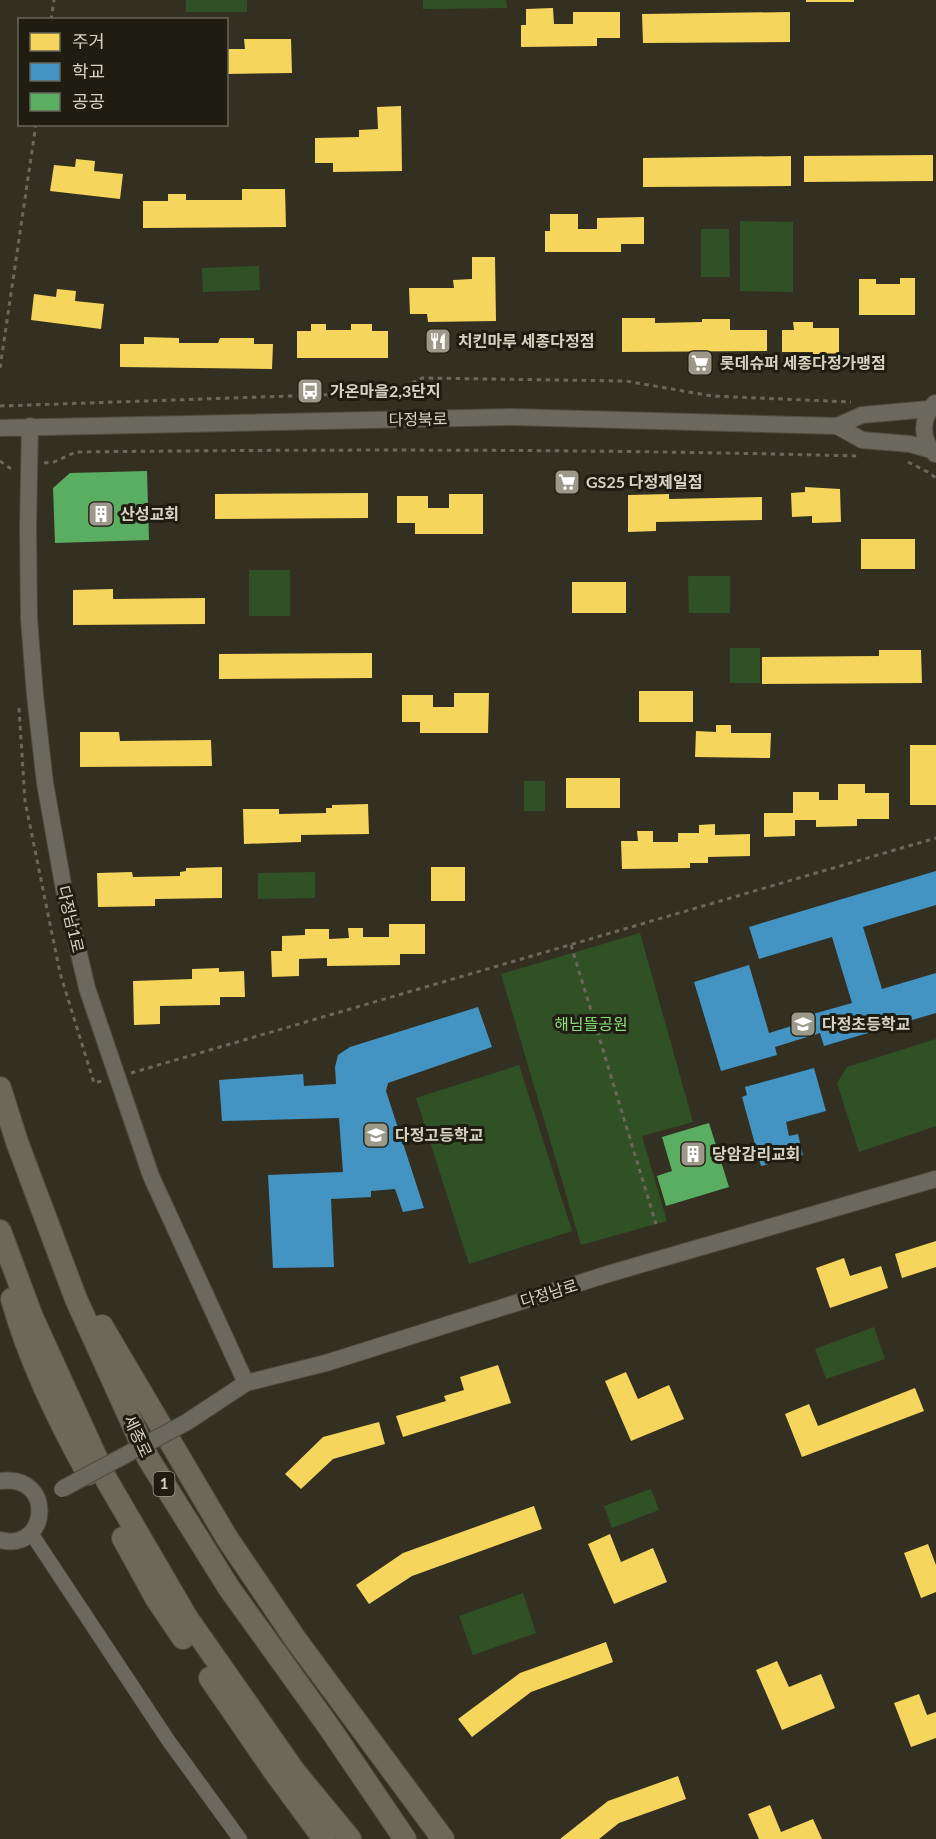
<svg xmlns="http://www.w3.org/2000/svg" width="936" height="1839" viewBox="0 0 936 1839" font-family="Lato,'Noto Sans KR',sans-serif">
  <rect width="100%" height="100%" fill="#333021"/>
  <path fill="#305125" d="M186 0H247V12H186Z
    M423 0H506L507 8 423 9Z
    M740 221 793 222V292L740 291Z
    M701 229H729L730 277H701Z
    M259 266 260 290 203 292 202 268Z
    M249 570H290V616H249Z
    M688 576H730V613H689Z
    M760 648V683H730V648Z
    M524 781H545V811H524Z
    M315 872V898L258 899V873Z
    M640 933 693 1122 642 1136 667 1221 581 1245 501 974Z
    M936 1039V1126L859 1152 837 1083 847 1067Z
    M519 1065 572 1231 469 1264 416 1098Z
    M874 1327 885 1359 826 1379 815 1349Z
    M651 1489 659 1510 612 1528 604 1506Z
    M523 1593 536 1633 473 1655 459 1616Z"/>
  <path fill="#f6d55c" d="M806 0H854V2H806Z
    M553 8 554 24H573V12H620V38H597V46L521 47V25H526V9Z
    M790 12V42L643 43 642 14Z
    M244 39H291L292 73 226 74V49H245Z
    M401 106 402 171 333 172V163H315V138L359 137V130L378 129 377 107Z
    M933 155V181L804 182V156Z
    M791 156V186L643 187V158Z
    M76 159 95 161 94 171 123 174 120 199 50 191 54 165 75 167Z
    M242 189H285L286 227 143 228V201H168V194H186V200H242Z
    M550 214H578V229H597V218L644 217V244H621V252H545V231H550Z
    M472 257H495L496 321 428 322 427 314H410L409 288H454L453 280 472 279Z
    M900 278H915V315H859V279H876V284H900Z
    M57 289 76 291 75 301 104 304 101 329 31 320 34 294 56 297Z
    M622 318H655V323L702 322V319H730V330H767V351L622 352Z
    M793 322H813V328H839V360H813V352H782V330H794Z
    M311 324H326V330H351V324H372V331H388V358H297V331H311Z
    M144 337 179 338V343H218L220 338H254V344H273L272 369 120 367V344H144Z
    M805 487 840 489 841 522 812 523V516L792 517 791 493 805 492Z
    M368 493V518L215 519V494Z
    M449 494H483V534H415V523H397V496H428V508H449Z
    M669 494V499L762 497V520L656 522V531L628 532V495Z
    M861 539H915V569H861Z
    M572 582H626V613H572Z
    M113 589V599L205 598V624L73 625V590Z
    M879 650H921L922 683 762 684V657L879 656Z
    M372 653V678L219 679V654Z
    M639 691H693V722H639Z
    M454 693H489L488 733H420V722H402V695H433V707H454Z
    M716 725H731V733H771L770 758 695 757 696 731 716 732Z
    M80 732H119L120 741 211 740 212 766 80 767Z
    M910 745H936V805H910Z
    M566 778H620V808H566Z
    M838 784H865V793H889V819H857V826L816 827V820H795V836L764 837V813H793V792H819V800H838Z
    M368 804 369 834 301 835V842L244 844 243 809H279V814L326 813V808H332V805Z
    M715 824V835L750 834V856L708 857V863H690V868L622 869 621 841H638L637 831H653V842H678V833H699V825Z
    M222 867V898L155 899V906L98 907 97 873 132 872 133 877 180 876V872L186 871V868Z
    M431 867H465V901H431Z
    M389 924H425V954H400V965L327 966V958L299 959V976L272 977 271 951H282V936L305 935V929H329V939L349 938 348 928H363V937H389Z
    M219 968V972L244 971 245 997H220V1005L160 1006V1024L134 1025 133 981 192 979V969Z
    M936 1241V1267L902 1278 895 1254Z
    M844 1258 850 1276 881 1266 888 1288 830 1308 816 1268Z
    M498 1365 511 1403 403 1437 396 1416 446 1401 444 1396 464 1390 460 1377Z
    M626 1372 638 1399 669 1385 684 1419 631 1441 605 1381Z
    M915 1388 924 1411 802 1457 785 1414 809 1404 818 1426Z
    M379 1422 385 1444 333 1459 301 1489 285 1474 323 1437Z
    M534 1506 542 1529 412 1576 369 1604 356 1585 403 1553Z
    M610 1534 621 1562 653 1548 667 1582 614 1604 588 1544Z
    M928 1544 936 1565V1592L921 1598 904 1553Z
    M606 1642 613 1662 531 1692 472 1737 458 1719 520 1673Z
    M777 1661 789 1687 821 1674 835 1708 782 1730 756 1670Z
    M919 1694 927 1715 936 1712V1738L911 1747 894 1703Z
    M678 1776 686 1799 619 1823 599 1839H560L608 1801Z
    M770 1805 781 1832 813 1819 822 1839H759L748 1814Z"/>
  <path fill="#4393c3" d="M936 871V905L863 927 882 989 936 973V1013L824 1046 820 1033 775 1047 777 1055 721 1071 694 982 749 965 769 1033 814 1019 813 1014 852 1003 832 937 759 959 749 927Z
    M478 1007 492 1047 388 1083 386 1091 424 1208 403 1212 395 1189 371 1191V1197L331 1199 334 1267 273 1268 268 1175 343 1172 339 1118 222 1121 219 1080 303 1074 304 1086 336 1084 335 1067 338 1055 350 1047Z
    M814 1068 826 1111 786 1122 789 1136 798 1134 803 1155 761 1166 742 1097 747 1095 745 1087Z"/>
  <path fill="#5aae61" d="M147 471 149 540 55 543 53 488 70 473Z
    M709 1123 729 1187 666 1206 657 1176 672 1171 662 1137Z"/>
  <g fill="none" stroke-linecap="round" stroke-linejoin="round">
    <g stroke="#4e4c3f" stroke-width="15">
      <path id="minor" d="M31 1533 168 1740 240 1839"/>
    </g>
    <g stroke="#4e4c3f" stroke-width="18">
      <path id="tertiary" d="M30 426 28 527 29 619 35 695 45 783 64 890 87 988 151 1176 246 1383
        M837 426 862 415 929 409
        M0 428 513 417 837 426 862 440 910 444 931 450
        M935 454C920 439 921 418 935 403
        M187 1422 246 1383 326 1363 608 1274 936 1179
        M0 1481C56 1473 49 1553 0 1540"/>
    </g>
    <g stroke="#4e4c3f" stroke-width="24">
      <path id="trunk" d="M0 1088 17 1142 76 1299 148 1458 229 1588 329 1727 405 1839
        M0 1231 32 1317 106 1479 187 1618 294 1771 350 1839
        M12 1299C29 1360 58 1419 88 1474
        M102 1326 227 1538 296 1640 443 1839
        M123 1538 156 1598 183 1638
        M210 1678 274 1771 324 1839"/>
    </g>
    <path stroke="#6a685d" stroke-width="3" stroke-dasharray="4.5 4.5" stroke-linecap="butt" d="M51 20 54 0
      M0 368 36 124
      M0 406 377 393 399 390 422 378 626 381 712 396 851 402
      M0 461 14 471
      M908 462 928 472 936 478
      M44 463 54 462 76 452C336 449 596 449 857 456
      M19 708 25 801 60 973 94 1083 102 1081
      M571 945 656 1224
      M131 1073 936 838"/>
    <use href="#minor" stroke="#6b695d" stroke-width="14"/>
    <use href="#tertiary" stroke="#6b695d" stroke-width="16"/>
    <use href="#trunk" stroke="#6e685a" stroke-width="22"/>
    <g stroke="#4e4c3f" stroke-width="18" stroke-linecap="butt">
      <path id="tertiary-bridge" d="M62 1489 187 1422"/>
    </g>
    <use href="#tertiary-bridge" stroke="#6b695d" stroke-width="16"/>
  </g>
  <defs>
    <g id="restaurant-square" transform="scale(1.35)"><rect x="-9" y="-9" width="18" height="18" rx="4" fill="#9c998a" stroke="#1f1d11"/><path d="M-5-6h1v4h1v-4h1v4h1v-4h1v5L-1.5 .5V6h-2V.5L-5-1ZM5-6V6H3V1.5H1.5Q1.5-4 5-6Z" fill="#fff"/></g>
    <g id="supermarket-square" transform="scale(1.35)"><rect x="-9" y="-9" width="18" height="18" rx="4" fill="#9c998a" stroke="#1f1d11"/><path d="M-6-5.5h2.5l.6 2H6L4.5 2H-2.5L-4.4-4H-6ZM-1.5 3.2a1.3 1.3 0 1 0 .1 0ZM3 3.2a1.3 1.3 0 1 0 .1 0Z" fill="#fff"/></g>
    <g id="bus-square" transform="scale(1.35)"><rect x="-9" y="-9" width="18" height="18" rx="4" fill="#9c998a" stroke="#1f1d11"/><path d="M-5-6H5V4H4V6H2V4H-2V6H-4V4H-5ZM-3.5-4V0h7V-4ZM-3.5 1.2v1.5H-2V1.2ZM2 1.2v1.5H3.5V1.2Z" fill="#fff"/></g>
    <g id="building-square" transform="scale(1.35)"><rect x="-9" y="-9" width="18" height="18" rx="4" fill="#9c998a" stroke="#1f1d11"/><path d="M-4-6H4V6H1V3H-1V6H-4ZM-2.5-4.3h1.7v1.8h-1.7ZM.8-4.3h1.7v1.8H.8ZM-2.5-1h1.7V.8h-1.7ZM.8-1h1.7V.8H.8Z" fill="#fff"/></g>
    <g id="school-square" transform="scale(1.35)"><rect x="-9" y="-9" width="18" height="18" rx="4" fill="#9c998a" stroke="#1f1d11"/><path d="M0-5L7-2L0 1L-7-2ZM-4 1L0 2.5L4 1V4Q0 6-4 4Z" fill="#fff"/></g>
  </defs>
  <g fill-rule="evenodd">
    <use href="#restaurant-square" x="438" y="341"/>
    <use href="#supermarket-square" x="700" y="363"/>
    <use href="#bus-square" x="310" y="391"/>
    <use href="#supermarket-square" x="567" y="482"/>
    <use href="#building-square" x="101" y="514"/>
    <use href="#school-square" x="803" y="1024"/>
    <use href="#school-square" x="376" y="1135"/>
    <use href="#building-square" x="693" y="1154"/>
  </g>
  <g text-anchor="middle" stroke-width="6" stroke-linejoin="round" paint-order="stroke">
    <rect fill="#1f1d11" stroke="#9e9c8d" stroke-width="1.5" x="153.5" y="1472" width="21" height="24" rx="4.5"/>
    <g font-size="15" font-weight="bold" fill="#d5d2c2">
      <text x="164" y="1489">1</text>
    </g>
    <g font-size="16" font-weight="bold" fill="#d5d2c2" stroke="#1f1d11" text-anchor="start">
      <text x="458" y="347">치킨마루 세종다정점</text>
      <text x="720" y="369">롯데슈퍼 세종다정가맹점</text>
      <text x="330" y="397">가온마을2,3단지</text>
      <text x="586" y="488">GS25 다정제일점</text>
      <text x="120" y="520">산성교회</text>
      <text x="822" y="1030">다정초등학교</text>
      <text x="395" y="1141">다정고등학교</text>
      <text x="712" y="1160">당암감리교회</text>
    </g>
    <g font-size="16" fill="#d5d2c2" stroke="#1f1d11">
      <text transform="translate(418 419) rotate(-1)" y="6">다정북로</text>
      <text transform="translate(71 919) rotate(77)" y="6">다정남1로</text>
      <text transform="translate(549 1293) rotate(-17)" y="6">다정남로</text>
      <text transform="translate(138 1436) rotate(65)" y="6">세종로</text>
    </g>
    <g font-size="16" fill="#8cde7b" stroke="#1f1d11">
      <text x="591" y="1030">해님뜰공원</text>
    </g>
  </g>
  <rect x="18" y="18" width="210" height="108" fill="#1f1d11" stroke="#686558" stroke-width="1.5"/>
  <rect x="30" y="33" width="30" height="18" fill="#f6d55c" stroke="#686558" stroke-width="1.5"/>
  <text x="72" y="48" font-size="18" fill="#d5d2c2">주거</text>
  <rect x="30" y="63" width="30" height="18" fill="#4393c3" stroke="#686558" stroke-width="1.5"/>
  <text x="72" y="78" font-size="18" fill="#d5d2c2">학교</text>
  <rect x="30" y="93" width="30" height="18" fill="#5aae61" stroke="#686558" stroke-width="1.5"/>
  <text x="72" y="108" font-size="18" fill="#d5d2c2">공공</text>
</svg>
